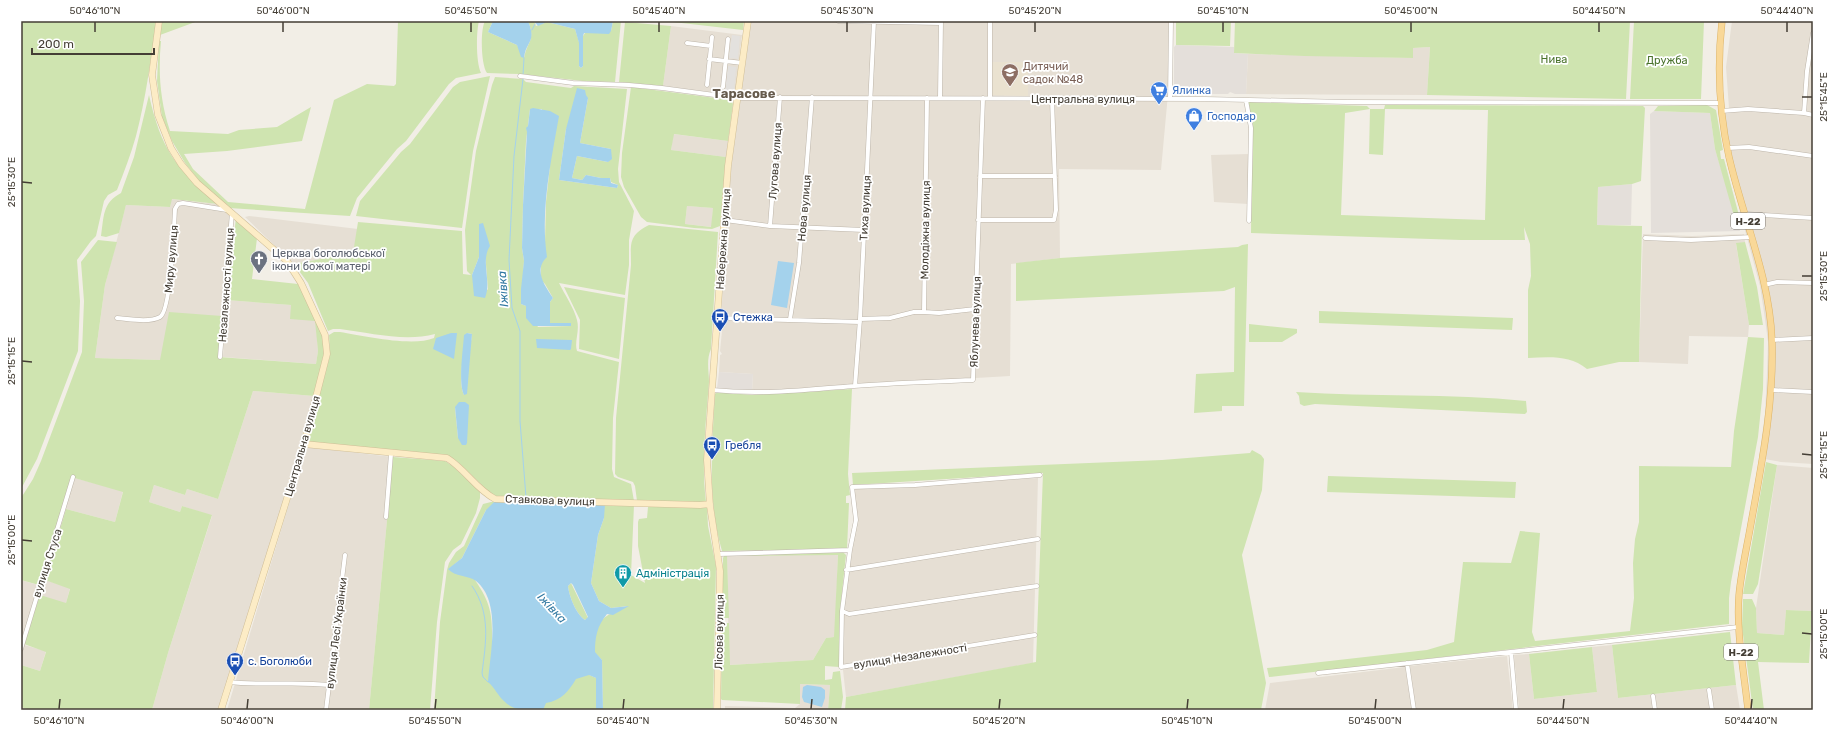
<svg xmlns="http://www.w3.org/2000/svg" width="1834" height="731" viewBox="0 0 1834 731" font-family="Rubik,sans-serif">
  <rect width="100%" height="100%" fill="#f2eee6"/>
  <path fill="#e6dfd4" d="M751 21H1169L1168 94 1161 170 1059 169 1060 258 1011 264 1010 376 752 391 753 374 719 372 720 355 722 354 720 351 723 321 732 316 722 312V301L731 167Z
    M1732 21H1813V464L1781 462 1759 458 1765 414 1767 373 1768 342 1765 319 1760 286 1728 167 1718 112 1729 108 1726 67Z
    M671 26 742 35 735 95 663 86Z
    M1430 47 1427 95 1246 94 1248 54 1413 58V48Z
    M673 134 728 141 726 157 671 150Z
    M1249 154 1248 204 1214 202 1211 155Z
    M171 199 218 204 232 215 222 316 160 360 95 358 105 285 126 205 170 207Z
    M687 206 713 208 712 227 685 224Z
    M249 216 358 229 353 253 294 264 245 217Z
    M1643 234 1692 236 1744 234 1745 242 1736 244 1749 325 1748 337 1689 336 1688 364 1639 362Z
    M226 300 291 305 316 321 318 351 316 364 223 357Z
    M253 391 314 396 301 444 219 710H152L168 653 212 516 182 506 180 512 149 502 154 485 185 495 187 489 218 499Z
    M306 447 393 457 369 710H227Z
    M1777 465 1813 468 1812 611 1786 610 1784 635 1757 633 1756 608Z
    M71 477 123 491 115 522 66 509 45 580 70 588 66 603 24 645 46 651 40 671 21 665V580L38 585Z
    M1038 478 1033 663 846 697 842 661 843 611 847 572 858 520 854 489Z
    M838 554 835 637 826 638 813 660 729 665 727 556Z
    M1612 645 1618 698 1736 685 1740 710H1519L1514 655 1529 654 1534 699 1597 692 1592 647Z
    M1507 656 1513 710H1416L1410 666Z
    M1405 667 1412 710H1265L1270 683Z
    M800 684 830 685 828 710H725V706L795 708 800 704Z"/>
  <path fill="#e4dfda" d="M1176 45 1234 47V53L1248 54 1246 94H1235L1230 92 1228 94H1174V47Z
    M1654 111 1710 113 1715 149 1740 231 1651 233 1650 114Z
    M1632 184 1631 225H1597L1598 187Z
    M719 372 753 374 752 391 717 388Z"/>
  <path fill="#eae2d0" d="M991 62H1028V96L992 95Z"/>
  <path fill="#cfe4b0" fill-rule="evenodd" d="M21 21H156C151 59 146 98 136 136 131 154 124 172 117 190L108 195 104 201 96 236 91 241 77 260 80 301 78 351 37 459 21 489Z
    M162 21H198L160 35Z
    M398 21H479C476 33 476 63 481 73L456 78 449 84 406 141 397 149 357 198 350 216 229 208 200 182 185 163 172 141 162 117 157 81 159 41H161C158 72 160 101 170 131L228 134 239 130 277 127 311 107 302 141 227 151 184 154 193 169 228 202 305 209 334 100 367 84 394 86 396 84Z
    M485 21H493L488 32 517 45 524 58C527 41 536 41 528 21H534L536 26 547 22 575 29 579 42V66L581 68 583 66V36L585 33 611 31 613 21H621L615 82 583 81 520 74 487 73C481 65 480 30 485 21Z
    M664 21H744L743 30Z
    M1176 21H1231L1230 46 1176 45Z
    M1235 21H1630L1626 99 1427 95 1430 47 1413 48V58L1304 56 1234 53Z
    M1634 21H1704L1701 99H1630Z
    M625 22 671 26 663 86 619 82Z
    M490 76 473 151 462 228 356 216 360 201 401 152 410 144 453 87 460 82Z
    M495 77 523 79 526 82 571 88 574 86 627 89 618 169 619 182 634 211 629 240V265L625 295 559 283C565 295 574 308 577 320 580 331 574 342 577 351L619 362 613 418 612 469 614 477 631 484 634 501 496 496 490 493 458 462 448 456 307 442 330 355 329 335 334 332H340C364 336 413 347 434 338L435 334C405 342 371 333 340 329H333L328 331 308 283 294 264 353 253 358 222 462 231 463 274 471 275 467 271 465 230 476 151 492 85ZM588 98 580 143 611 149 608 162 577 156 572 178 582 180 586 175 601 178H610L611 182 618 185 617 188 559 180 566 129ZM530 109H542L550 166 546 202 545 242 541 264V280L545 284 553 298 550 302V323H571V326L538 327 526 306 521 304 524 261 522 248 523 205 526 141ZM479 225 485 252 488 290 472 275 479 257ZM467 333 472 334 464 395C457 381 465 349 467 333ZM469 405 458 438 455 408Z
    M631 87 731 100 733 104 728 141 674 134 671 150 726 157 720 226 712 229 694 228 647 222 641 217 624 187 621 177 622 153ZM687 206 713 208 711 227 685 224Z
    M149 95C161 149 176 169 218 204L172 199 170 207 126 205 119 233 106 237 101 236C104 217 102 203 121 193L134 157Z
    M1248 102 1367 106 1370 109H1384L1385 105 1643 106 1645 108 1641 181 1632 184 1598 187 1597 225 1642 226 1639 362H1619L1587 369C1570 355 1550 357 1528 358V290L1531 276 1530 244 1524 227 1525 240H1461L1251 233 1252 128 1247 106ZM1370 109 1369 154 1383 155 1385 109 1488 110 1485 220 1341 215 1345 113Z
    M1707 105 1716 110 1723 150 1720 151 1721 159H1724L1741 223 1739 225 1736 223 1715 149 1710 113 1654 111 1658 106Z
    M236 218 257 238 252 279 298 284 323 335 324 353 314 396 253 391 218 499 187 489 185 495 154 485 149 502 180 512 182 506 212 515 168 653 152 710H30L21 707V665L40 671 46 652 24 644 40 595 66 603 70 589 45 580 66 509 115 522 123 492 71 477 39 585 21 580V498L33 479 41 461 82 352 84 301 81 262 98 240 117 242 105 285 95 358 160 360 169 312 222 316 219 357 316 364 318 351 315 321 290 319 291 305 226 300Z
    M649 225 718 232 711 349C706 360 709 371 709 382 706 422 701 462 706 502L700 503 637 501 635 486 633 482 618 477 615 474 616 418 631 265C631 243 628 236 649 225Z
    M1745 242 1757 287 1763 325H1749L1736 243Z
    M1248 244 1244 406H1222V411L1194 413 1196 374 1234 372 1235 287 1224 291 1016 301V263L1060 258 1238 247 1242 245Z
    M564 287 625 298 619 359 579 349 580 320Z
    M1319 311 1513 318 1512 330 1319 323Z
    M1249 324 1297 329V333L1282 342H1249Z
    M1748 337 1764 338 1763 389 1758 437 1731 582 1729 598V624L1269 677 1267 668 1427 650 1454 642 1463 562 1511 563 1520 531 1540 533 1532 632 1535 641 1630 631 1634 598 1633 563 1635 539 1639 522V466L1731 467 1734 431Z
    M852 389 848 474 850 495 846 496V503H849L847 549 722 551C707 500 712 446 715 394L717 392 752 395Z
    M1296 392C1372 397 1449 393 1526 401L1527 412 1525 414 1315 404 1304 406 1300 404 1299 396Z
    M1252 450 1261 455 1264 459 1262 490 1242 555 1266 683 1261 710H845L846 697 1036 662 1043 473 853 485 852 473 1162 460 1250 453Z
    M393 457 445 461 454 467 480 492V498L476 513 461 544 453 550 445 562 437 622 430 710H369Z
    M1766 462 1777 465 1758 584 1753 594H1743Z
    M1328 476 1516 482 1515 498 1327 492Z
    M495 501 634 505 631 575 645 583 638 546V522L639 519 647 518 648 507 707 506 708 526 716 566 713 710H603L602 660 595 653C594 621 600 617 628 606L611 608 599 601 591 583 598 535 604 518 486 510 462 558 449 569 469 571C488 599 493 607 492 642L574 668 596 678V710H434L440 622 447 570 449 563 456 552 464 546 483 504Z
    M843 552 846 555 840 611 839 667 825 666V680L832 679 833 672 840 671 843 697 841 710H828L830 685 800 684V704L722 700 721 699 722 623H729L730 665 813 660 826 638 834 637 838 555 727 556 729 618H723V558L724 556Z
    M571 583 588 618 585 620C576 614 569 596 568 586Z
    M1743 599H1752L1756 608 1757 633 1784 635 1786 610 1812 611 1809 663 1758 662 1764 710H1753L1742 627Z
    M1730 632 1736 685 1618 698 1612 645Z
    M1592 647 1597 692 1534 699 1529 654Z"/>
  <path fill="#e3e1de" d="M732 35 740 36 738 59 729 58Z
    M728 66 736 67 734 93 725 92Z"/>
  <path fill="#a4d2ec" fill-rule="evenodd" d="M493 21H528C537 43 526 40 524 58L521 57 517 45 488 32Z
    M534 21H613L611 31 609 34 584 33 583 36V66L581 68 579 66V43L575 29 547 22 538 26Z
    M577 88 585 90 586 95 588 98 580 143 611 149 612 159 608 162 577 156 572 178 582 180 586 175 601 178H610L611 183 618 185 617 188 559 180 566 129Z
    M533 108 550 111 559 116C551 162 540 210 547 257 533 270 545 286 553 298L550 302V323H571V326H533L526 318V306L521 304V289L524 261 522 248 523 205 527 132 526 128 528 126 530 109Z
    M483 223 490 246C480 261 492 281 485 298L474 296 472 275 479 257V224Z
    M778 261 794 263 787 308 771 305Z
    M451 333H457L454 359 433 349 436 338Z
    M467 333 472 334 467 394 464 395C458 383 463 350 464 335Z
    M536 339 572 340 571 349 570 350 537 348Z
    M459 402H465L469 405 467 443 466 445H462L458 438 455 407Z
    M495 501 605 504 604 518 598 535 591 583 599 601 611 608 629 606 613 615 607 614C597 626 595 637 595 652L602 660 603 710H596V678L589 675 576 679C568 692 562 700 546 703L543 710C529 710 514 712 504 701 498 696 495 688 488 682 490 653 502 602 476 581 468 575 455 577 448 569L462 558 486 510ZM571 583 573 585 588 617 585 620C576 614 569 596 568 586Z
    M807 685 821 687 825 690V698L822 707 804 702 802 697 803 687Z"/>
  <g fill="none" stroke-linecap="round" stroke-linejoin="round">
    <path stroke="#a4d2ec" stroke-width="1" d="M532 30 535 24
      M523 75 524 58
      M523 79 514 156 509 260 512 308 520 331V421L526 497
      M472 586C491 613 486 642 482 673L483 677 488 682"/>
    <g stroke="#bdb5a9" stroke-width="5">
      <path id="street" d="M838 21 941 23
        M687 43 711 46
        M709 59 742 63
        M520 76 573 83 629 85 662 88 737 98 1205 99 1347 102 1720 103
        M707 85 712 37
        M723 87 728 39
        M927 98 924 312 939 313 975 309
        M940 98 941 21
        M990 98V21
        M1170 99 1171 21
        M1246 100 1251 128 1249 221
        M1721 111 1748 109 1804 113 1807 71 1813 33
        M1804 113 1813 115
        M1727 148 1749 147 1813 156
        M980 176H1055
        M1746 214 1813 218
        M725 220 770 226 864 230
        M978 220H1054L1056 210 1052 99
        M770 226 780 97
        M1645 238 1691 240 1752 237
        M1764 285 1777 282 1813 283
        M117 318C129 319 149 323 160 317 171 311 174 225 175 209L178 204 183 203 227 210
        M717 318 860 322
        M790 319 799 263 812 97
        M860 319 890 318 914 312H924
        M1772 340 1813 338
        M220 357 232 213
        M855 386 860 319 874 21
        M712 390C761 395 806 390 854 386 894 383 934 382 973 380L983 98
        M1772 390 1813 392
        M386 517 391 454
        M850 550 842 611 841 667 1035 635
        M719 554 850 550 856 520 852 487 915 485 1040 475
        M846 570 1038 539
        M842 611 849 614 1037 586
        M21 649 73 477
        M1511 652 1516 710
        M1407 663 1414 710
        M1318 673 1738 627
        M229 682C263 686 296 681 329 685
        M1709 690 1712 710
        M1653 696 1655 710
        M326 710 345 555"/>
    </g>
    <g stroke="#d0be97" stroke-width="7">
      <path id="secondary" d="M159 21 152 75 158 115 171 148 181 164 197 183 287 261 301 283 325 335 327 354 304 444 221 710
        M304 444 447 458C465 469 476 489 495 499L700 505 710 504
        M717 710 720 571 710 506 707 460 728 166 748 21"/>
    </g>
    <g stroke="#ddb468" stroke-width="7">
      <path id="primary" d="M1722 21C1717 66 1719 112 1729 157 1743 218 1770 278 1772 341 1774 405 1761 467 1750 529 1746 551 1741 573 1739 595 1736 633 1744 672 1748 710"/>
    </g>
    <use href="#street" stroke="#fff" stroke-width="4"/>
    <use href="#secondary" stroke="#fcecc6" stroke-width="6"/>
    <use href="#primary" stroke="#f9d898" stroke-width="6"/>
  </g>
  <path fill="none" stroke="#443e35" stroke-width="1.5" d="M95 32V22M283 32V22M471 32V22M659 32V22M847 32V22M1035 32V22M1223 32V22M1411 32V22M1599 32V22M1787 32V22M1802 97H1812M22 182 32 183M1802 276H1812M22 361 32 362M1802 454 1812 455M22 540 32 541M1802 633 1812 634M59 709 60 699M247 709 248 699M435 709 436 699M623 709 624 699M811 709 812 699M999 709 1000 699M1187 709 1188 699M1375 709 1376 699M1563 709 1564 699M1751 709 1752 699"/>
  <defs>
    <g id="school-pin" transform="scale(0.9)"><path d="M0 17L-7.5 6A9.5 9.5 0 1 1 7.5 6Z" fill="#8d6e63" stroke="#fff"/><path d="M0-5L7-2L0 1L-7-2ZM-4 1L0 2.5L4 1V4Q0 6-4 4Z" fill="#fff"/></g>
    <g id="supermarket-pin" transform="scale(0.9)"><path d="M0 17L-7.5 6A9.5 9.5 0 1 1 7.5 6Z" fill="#3f7fe0" stroke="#fff"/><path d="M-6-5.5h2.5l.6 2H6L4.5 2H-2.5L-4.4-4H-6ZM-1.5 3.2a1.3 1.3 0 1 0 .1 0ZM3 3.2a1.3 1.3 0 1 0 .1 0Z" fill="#fff"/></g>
    <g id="shop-pin" transform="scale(0.9)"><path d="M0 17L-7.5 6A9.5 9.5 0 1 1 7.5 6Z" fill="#3f7fe0" stroke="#fff"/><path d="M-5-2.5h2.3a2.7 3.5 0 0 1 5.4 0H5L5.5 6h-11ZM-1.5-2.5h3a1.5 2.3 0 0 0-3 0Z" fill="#fff"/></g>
    <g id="church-pin" transform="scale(0.9)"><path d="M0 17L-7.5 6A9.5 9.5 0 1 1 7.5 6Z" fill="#6b7280" stroke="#fff"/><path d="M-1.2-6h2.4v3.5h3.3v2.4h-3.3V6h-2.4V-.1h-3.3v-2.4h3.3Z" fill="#fff"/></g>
    <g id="bus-pin" transform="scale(0.9)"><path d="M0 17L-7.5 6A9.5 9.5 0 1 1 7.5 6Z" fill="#1a4fb4" stroke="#fff"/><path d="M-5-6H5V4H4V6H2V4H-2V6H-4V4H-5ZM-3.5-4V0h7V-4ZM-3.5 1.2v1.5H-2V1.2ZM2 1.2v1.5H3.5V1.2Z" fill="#fff"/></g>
    <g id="building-pin" transform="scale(0.9)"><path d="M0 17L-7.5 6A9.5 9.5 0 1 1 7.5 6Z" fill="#0f9aa8" stroke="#fff"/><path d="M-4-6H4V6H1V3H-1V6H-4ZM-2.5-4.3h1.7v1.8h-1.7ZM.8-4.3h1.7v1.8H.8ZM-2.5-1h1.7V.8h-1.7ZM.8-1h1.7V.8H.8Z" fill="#fff"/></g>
  </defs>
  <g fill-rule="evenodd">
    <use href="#school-pin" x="1010" y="72"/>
    <use href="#supermarket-pin" x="1159" y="90"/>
    <use href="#shop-pin" x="1194" y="116"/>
    <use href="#church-pin" x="259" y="259"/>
    <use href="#bus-pin" x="720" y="317"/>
    <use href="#bus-pin" x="712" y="445"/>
    <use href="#building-pin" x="623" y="573"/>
    <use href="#bus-pin" x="235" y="661"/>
  </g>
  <g text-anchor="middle" stroke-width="3.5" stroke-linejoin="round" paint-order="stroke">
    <g fill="#fff" stroke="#7c7872" stroke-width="1">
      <rect x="1731" y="213" width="34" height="16" rx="3"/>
      <rect x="1724" y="644" width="34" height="16" rx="3"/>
    </g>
    <g font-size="10" font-weight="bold" fill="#443e35">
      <text x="1748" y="225">Н-22</text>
      <text x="1741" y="656">Н-22</text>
    </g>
    <g font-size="11" fill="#4a732c" stroke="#fff">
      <text x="1554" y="63">Нива</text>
      <text x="1667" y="64">Дружба</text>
    </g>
    <g font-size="11" fill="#785e54" stroke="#fff" text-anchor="start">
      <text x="1023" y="70">Дитячий<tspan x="1023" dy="13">садок №48</tspan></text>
    </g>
    <g font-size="11" fill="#366cbe" stroke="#fff" text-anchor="start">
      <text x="1172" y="94">Ялинка</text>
      <text x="1207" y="120">Господар</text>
    </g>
    <g font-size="11" fill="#443e35" stroke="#fff">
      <text x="1083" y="103">Центральна вулиця</text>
      <text transform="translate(775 161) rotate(-86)" y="4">Лугова вулиця</text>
      <text transform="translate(804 208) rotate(-85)" y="4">Нова вулиця</text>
      <text transform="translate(865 208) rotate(-87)" y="4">Тиха вулиця</text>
      <text transform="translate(925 230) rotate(-89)" y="4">Молодіжна вулиця</text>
      <text transform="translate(723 239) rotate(-86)" y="4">Набережна вулиця</text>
      <text transform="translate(171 259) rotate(-85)" y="4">Миру вулиця</text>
      <text transform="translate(226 285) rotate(-86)" y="4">Незалежності вулиця</text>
      <text transform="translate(975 322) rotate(-88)" y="4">Яблунева вулиця</text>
      <text transform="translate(302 446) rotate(-74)" y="4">Центральна вулиця</text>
      <text transform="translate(550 500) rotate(2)" y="4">Ставкова вулиця</text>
      <text transform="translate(47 563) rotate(-72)" y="4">вулиця Стуса</text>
      <text transform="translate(719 632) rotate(-89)" y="4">Лісова вулиця</text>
      <text transform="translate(336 633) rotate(-83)" y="4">вулиця Лесі Українки</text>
      <text transform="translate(910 656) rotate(-9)" y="4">вулиця Незалежності</text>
    </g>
    <g font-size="11" fill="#5b616d" stroke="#fff" text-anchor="start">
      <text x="272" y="257">Церква боголюбської<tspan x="272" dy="13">ікони божої матері</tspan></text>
    </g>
    <g font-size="11" fill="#164399" stroke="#fff" text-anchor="start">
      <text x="733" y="321">Стежка</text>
      <text x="725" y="449">Гребля</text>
      <text x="248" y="665">с. Боголюби</text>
    </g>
    <g font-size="11" fill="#0d838f" stroke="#fff" text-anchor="start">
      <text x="636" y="577">Адміністрація</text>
    </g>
    <g font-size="12" font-style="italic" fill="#3279a2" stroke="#fff">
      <text transform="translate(503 289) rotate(-94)" y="4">Іжівка</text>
      <text transform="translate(552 608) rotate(47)" y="4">Іжівка</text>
    </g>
    <g font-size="13" font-weight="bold" fill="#665b4d" stroke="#fff">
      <text x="744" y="98">Тарасове</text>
    </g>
  </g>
  <rect width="1834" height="731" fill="none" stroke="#ffffff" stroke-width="44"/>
  <path d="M32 48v6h122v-6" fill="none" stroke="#443e35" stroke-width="2"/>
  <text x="38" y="48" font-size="12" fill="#443e35" stroke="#ffffff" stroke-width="3" paint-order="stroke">200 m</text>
  <rect x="22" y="22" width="1790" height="687" fill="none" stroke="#443e35" stroke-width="1.5"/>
  <g font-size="10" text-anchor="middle" fill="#443e35">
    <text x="95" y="14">50°46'10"N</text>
    <text x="283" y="14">50°46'00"N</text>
    <text x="471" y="14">50°45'50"N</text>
    <text x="659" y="14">50°45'40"N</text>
    <text x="847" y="14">50°45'30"N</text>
    <text x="1035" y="14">50°45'20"N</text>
    <text x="1223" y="14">50°45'10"N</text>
    <text x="1411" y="14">50°45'00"N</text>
    <text x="1599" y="14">50°44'50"N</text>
    <text x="1787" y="14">50°44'40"N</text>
    <text transform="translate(1823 97) rotate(-90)" y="4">25°15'45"E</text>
    <text transform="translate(11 182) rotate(-90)" y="4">25°15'30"E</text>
    <text transform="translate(1823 276) rotate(-90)" y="4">25°15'30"E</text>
    <text transform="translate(11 361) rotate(-90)" y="4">25°15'15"E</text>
    <text transform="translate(1823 455) rotate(-90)" y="4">25°15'15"E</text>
    <text transform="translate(11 540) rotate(-90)" y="4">25°15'00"E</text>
    <text transform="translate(1823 634) rotate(-90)" y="4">25°15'00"E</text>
    <text x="59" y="724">50°46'10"N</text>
    <text x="247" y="724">50°46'00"N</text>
    <text x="435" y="724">50°45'50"N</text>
    <text x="623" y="724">50°45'40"N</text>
    <text x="811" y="724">50°45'30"N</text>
    <text x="999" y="724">50°45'20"N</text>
    <text x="1187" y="724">50°45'10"N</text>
    <text x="1375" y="724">50°45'00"N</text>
    <text x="1563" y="724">50°44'50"N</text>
    <text x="1751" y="724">50°44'40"N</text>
  </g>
</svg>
